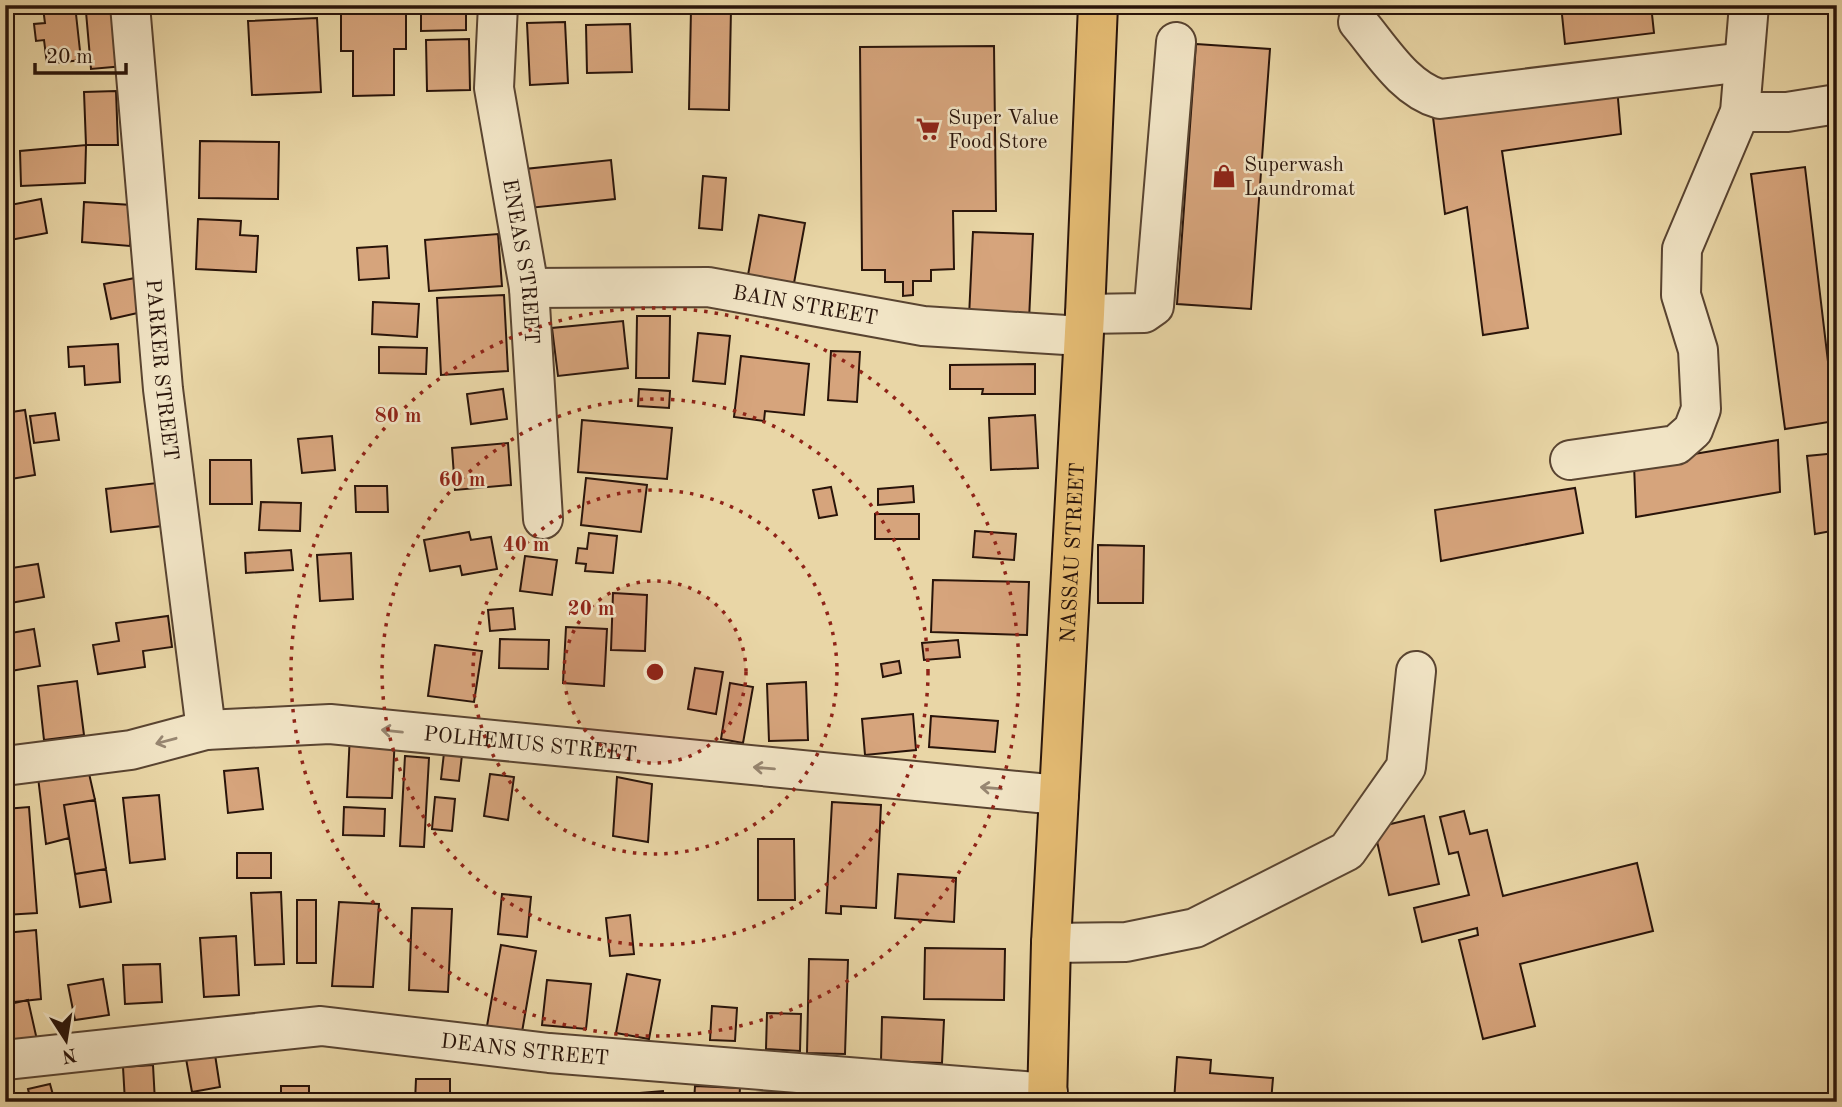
<svg xmlns="http://www.w3.org/2000/svg" width="1842" height="1107" viewBox="0 0 1842 1107" font-family="'Old Standard TT',serif">
  <rect width="100%" height="100%" fill="#e9d6a6"/>
  <filter id="stains"><feTurbulence type="fractalNoise" baseFrequency=".00286" numOctaves="4"/><feColorMatrix values="0 0 0 0 .2 0 0 0 0 .09 0 0 0 0 .02 0 0 0 .5 -.17"/></filter>
  <radialGradient id="worn" r=".72"><stop offset=".6" stop-color="#630" stop-opacity="0"/><stop offset="1" stop-color="#630" stop-opacity=".3"/></radialGradient>
  <path fill="#d6a47c" stroke="#29140a" stroke-width="2" d="M75 5 81 60 47 64 44 40 36 41 34 24 45 23 43 8Z
    M421 5H466V30L421 31Z
    M1133 5H1178V9L1133 10Z
    M1561 5H1651L1654 33 1565 44Z
    M691 9H731L729 110 689 109Z
    M118 10 124 66 91 69 86 12Z
    M341 11H406V49H394V95L353 96V51H341Z
    M317 18 321 92 252 95 248 21Z
    M565 22 568 83 530 85 527 23Z
    M630 24 632 72 587 73 586 25Z
    M469 39 470 90 427 91 426 40Z
    M1196 44 1270 49 1251 309 1177 304Z
    M994 46 996 211H953L954 269 931 270V281H913V295L903 296V282H885V270H862L860 47Z
    M1617 87 1621 134 1502 151 1528 328 1483 335 1467 207 1445 214 1433 117Z
    M116 91 118 145H86L84 92Z
    M200 141 279 142 278 199 199 198Z
    M86 145 85 183 21 186 20 151Z
    M611 160 615 199 529 208 525 169Z
    M1805 167 1835 421 1785 429 1751 174Z
    M703 176 726 178 722 230 699 228Z
    M41 199 47 233 5 241V206Z
    M84 202 132 205 130 246 82 242Z
    M759 215 805 223 794 283 748 275Z
    M198 219 241 221 240 235 258 236 256 272 196 269Z
    M973 232 1033 234 1029 320 969 317Z
    M498 234 502 286 429 291 425 240Z
    M387 246 389 278 359 280 357 248Z
    M135 278 142 312 111 319 104 284Z
    M504 295 508 371 441 375 437 298Z
    M373 302 419 304 417 337 372 334Z
    M637 316H670L669 378H636Z
    M623 321 628 368 558 376 552 328Z
    M698 333 730 336 725 384 693 381Z
    M118 344 120 382 85 385 84 366 69 367 68 347Z
    M379 347 427 348 426 374 379 373Z
    M831 351 860 352 857 402 828 400Z
    M741 356 809 364 804 415 765 411 764 421 734 417Z
    M1035 364V394H982L983 389H950V365Z
    M503 389 507 419 471 424 467 394Z
    M639 389 670 391 669 408 638 406Z
    M25 410 35 475 5 480V413Z
    M55 413 59 440 34 443 30 416Z
    M1035 415 1038 468 991 470 989 418Z
    M582 420 672 428 667 479 578 472Z
    M332 436 335 470 302 473 298 439Z
    M1778 440 1780 492 1636 517 1634 464Z
    M508 443 511 485 455 490 452 448Z
    M1837 453V530L1815 534 1807 456Z
    M210 460H251L252 504H210Z
    M586 478 647 485 641 532 581 525Z
    M157 483 162 526 111 532 106 489Z
    M355 486H387L388 512H356Z
    M913 486 914 502 878 505V489Z
    M831 487 837 515 819 518 813 490Z
    M1575 488 1583 533 1441 561 1435 510Z
    M261 502 301 503 300 531 259 530Z
    M875 514H919V539H875Z
    M975 531 1016 534 1014 560 973 557Z
    M469 532 471 540 491 537 497 569 462 575 460 566 430 571 424 540Z
    M589 533 617 536 613 573 585 571 586 564 576 563 578 548 587 549Z
    M1098 545 1144 546 1143 603H1098Z
    M291 550 293 570 246 573 245 553Z
    M351 553 353 599 320 601 317 555Z
    M525 556 557 560 552 595 520 591Z
    M38 564 44 597 5 604V569Z
    M933 580 1029 582 1027 635 931 632Z
    M613 593 647 595 645 651 611 650Z
    M513 608 515 629 490 631 488 610Z
    M168 616 172 647 143 651 145 667 98 674 93 645 119 641 116 623Z
    M566 627 607 629 604 686 563 683Z
    M34 629 40 666 5 672V634Z
    M500 639 549 640 548 669 499 668Z
    M958 640 960 657 924 660 922 643Z
    M435 645 482 651 474 702 428 696Z
    M899 661 901 673 883 677 881 664Z
    M695 668 723 672 716 714 688 709Z
    M77 681 84 735 44 740 38 686Z
    M806 682 808 740 769 741 767 684Z
    M730 683 753 687 743 743 721 739Z
    M5 712H8L13 745 5 746Z
    M913 714 916 750 865 755 862 719Z
    M931 716 998 721 995 752 929 747Z
    M350 733 395 735 392 798 347 797Z
    M444 753 462 755 459 781 441 779Z
    M405 756 429 758 424 847 400 846Z
    M258 768 263 809 228 813 224 771Z
    M88 769 95 800 64 805 69 838 46 844 38 777Z
    M490 774 514 777 508 820 484 816Z
    M617 777 652 784 648 842 613 836Z
    M159 795 165 859 130 863 123 798Z
    M435 797 455 799 452 831 432 829Z
    M95 800 106 869 75 874 64 805Z
    M832 802 881 805 876 908 841 906V914L826 913Z
    M29 807 37 913 5 915V809Z
    M344 807 385 809 384 836 343 835Z
    M1464 811 1470 834 1487 830 1503 896 1637 863 1653 931 1520 964 1535 1026 1483 1039 1459 940 1478 935 1477 928 1422 942 1414 908 1469 895 1458 852 1449 854 1440 817Z
    M1424 816 1439 884 1389 895 1374 828Z
    M758 839H794L795 900H758Z
    M237 853H271V878H237Z
    M106 869 111 902 80 907 75 874Z
    M898 874 956 878 954 922 895 918Z
    M281 892 284 964 255 965 251 893Z
    M502 894 531 897 527 937 498 934Z
    M297 900H316V963H297Z
    M339 902 379 904 373 987 332 986Z
    M412 908 452 909 448 992 409 990Z
    M630 915 634 954 610 956 606 918Z
    M36 930 41 999 5 1003V933Z
    M236 936 239 995 204 997 200 938Z
    M501 945 536 951 522 1032 487 1026Z
    M925 948 1005 949 1004 1000 924 999Z
    M809 959 848 960 845 1054 807 1053Z
    M160 964 162 1002 125 1004 123 965Z
    M627 974 660 980 649 1039 616 1033Z
    M103 979 109 1015 75 1020 68 985Z
    M547 980 591 984 586 1029 542 1025Z
    M28 1000 37 1040 5 1047V1005Z
    M712 1006 737 1008 735 1041 710 1040Z
    M767 1013 801 1014 800 1051 766 1049Z
    M882 1017 944 1020 942 1063 881 1061Z
    M214 1048 220 1087 192 1092 185 1053Z
    M1177 1057 1211 1060 1210 1073 1273 1078 1271 1102H1174Z
    M153 1065 155 1102H125L123 1067Z
    M416 1079H450V1102H415Z
    M50 1084 55 1102H31L28 1089Z
    M281 1086H309V1102H281Z
    M695 1086 740 1088 739 1102H694Z
    M663 1091 664 1102H628V1094Z
    M791 1091V1102H755L756 1093Z
    M485 1098 519 1100V1102H485Z"/>
  <g fill="none" stroke-linecap="round" stroke-linejoin="round">
    <g stroke="#594431" stroke-width="42">
      <g id="minor">
        <path id="s1" d="M130 5 163 389 206 730"/>
        <path id="s2" d="M498 5 494 88 529 288 543 519"/>
        <path d="M1358 22C1381 49 1404 89 1440 99L1744 62"/>
        <path d="M1740 112H1787L1837 104"/>
        <path id="s3" d="M529 288 708 287 923 326 1082 336"/>
        <path d="M1085 314 1144 313 1154 306 1176 42"/>
        <path d="M1570 460 1676 445 1693 430 1701 409 1698 350 1681 295 1682 249 1740 112 1749 5"/>
        <path id="s4" d="M5 766 131 750 206 730 330 724 1059 795"/>
        <path d="M1051 943 1126 942 1195 928 1347 851 1406 767 1416 671"/>
        <path id="s5" d="M5 1060 321 1026 549 1053 1048 1093"/>
      </g>
    </g>
    <g stroke="#29140a" stroke-width="42">
      <g id="major">
        <path id="s6" d="M1047 1102 1051 943 1085 314 1098 5"/>
      </g>
    </g>
    <use href="#minor" stroke="#f1e4c5" stroke-width="38"/>
    <use href="#major" stroke="#e4bb73" stroke-width="38"/>
  </g>
  <defs><path id="oneway-shaft" d="M-6 0H5M1.5-3L5.5 0L1.5 3" fill="none" stroke-width="1.6" stroke-linecap="round" stroke-linejoin="round" transform="scale(1.75)"/></defs>
  <g stroke="#978671">
    <use href="#oneway-shaft" transform="translate(392 731) rotate(-174)"/>
    <use href="#oneway-shaft" transform="translate(166 741) rotate(165)"/>
    <use href="#oneway-shaft" transform="translate(764 768) rotate(-175)"/>
    <use href="#oneway-shaft" transform="translate(991 788) rotate(-175)"/>
  </g>
  <circle cx="655" cy="672" r="91" fill="#8f2418" fill-opacity=".12"/>
  <g fill="none" stroke="#8f2418" stroke-width="3.5" stroke-dasharray="3.5 7">
    <circle cx="655" cy="672" r="91"/>
    <circle cx="655" cy="672" r="182"/>
    <circle cx="655" cy="672" r="273"/>
    <circle cx="655" cy="672" r="364"/>
  </g>
  <defs>
    <g id="supermarket-bare" transform="scale(1.89)"><path d="M-6-5.5h2.5l.6 2H6L4.5 2H-2.5L-4.4-4H-6ZM-1.5 3.2a1.3 1.3 0 1 0 .1 0ZM3 3.2a1.3 1.3 0 1 0 .1 0Z" fill="#8f2418" stroke="#f1e4c5" stroke-width="2.5" paint-order="stroke"/></g>
    <g id="shop-bare" transform="scale(1.89)"><path d="M-5-2.5h2.3a2.7 3.5 0 0 1 5.4 0H5L5.5 6h-11ZM-1.5-2.5h3a1.5 2.3 0 0 0-3 0Z" fill="#8f2418" stroke="#f1e4c5" stroke-width="2.5" paint-order="stroke"/></g>
  </defs>
  <g fill-rule="evenodd">
    <use href="#supermarket-bare" x="928" y="129"/>
    <use href="#shop-bare" x="1224" y="176"/>
  </g>
  <g text-anchor="middle" stroke-width="5" stroke-linejoin="round" paint-order="stroke">
    <g font-size="21" fill="#29140a" stroke="#f1e4c5" text-anchor="start">
      <text x="948" y="124">Super Value<tspan x="948" dy="24">Food Store</tspan></text>
      <text x="1244" y="171">Superwash<tspan x="1244" dy="24">Laundromat</tspan></text>
    </g>
    <g font-size="21" fill="#29140a" stroke="#f1e4c5">
      <text dy="7" stroke="none"><textPath href="#s2" startOffset="259">ENEAS STREET</textPath></text>
      <text dy="7" stroke="none"><textPath href="#s3" startOffset="278">BAIN STREET</textPath></text>
      <text dy="7" stroke="none"><textPath href="#s1" startOffset="366">PARKER STREET</textPath></text>
      <text dy="7" stroke="none"><textPath href="#s6" startOffset="550">NASSAU STREET</textPath></text>
      <text dy="7" stroke="none"><textPath href="#s4" startOffset="530">POLHEMUS STREET</textPath></text>
      <text dy="7" stroke="none"><textPath href="#s5" startOffset="523">DEANS STREET</textPath></text>
    </g>
  </g>
  <circle cx="655" cy="672" r="10" fill="#8f2418" stroke="#f1e4c5" stroke-width="3.5"/>
  <g font-size="21" text-anchor="middle" font-weight="bold" fill="#8f2418" stroke="#f1e4c5" stroke-width="5" stroke-linejoin="round" paint-order="stroke">
    <text x="398" y="422">80 m</text>
    <text x="462" y="486">60 m</text>
    <text x="526" y="551">40 m</text>
    <text x="591" y="615">20 m</text>
  </g>
  <rect width="1842" height="1107" fill="none" stroke="#e9d6a6" stroke-width="28"/>
  <rect x="7" y="7" width="1828" height="1093" fill="none" stroke="#29140a" stroke-width="3.5"/>
  <rect x="14" y="14" width="1814" height="1079" fill="none" stroke="#29140a" stroke-width="2"/>
  <g transform="translate(66 1040) rotate(168)" stroke="#f1e4c5" stroke-width="5" paint-order="stroke">
  <path d="M0-5L12 26L0 18L-12 26Z" fill="#29140a"/>
  <text y="-10" font-size="19" font-weight="bold" text-anchor="middle" fill="#29140a">N</text>
  </g>
  <path d="M35 63v10h91v-10" fill="none" stroke="#29140a" stroke-width="3.5"/>
  <text x="46" y="63" font-size="21" fill="#29140a" stroke="#f1e4c5" stroke-width="5" paint-order="stroke">20 m</text>
  <rect width="100%" height="100%" filter="url(#stains)"/>
  <rect width="100%" height="100%" fill="url(#worn)"/>
</svg>
